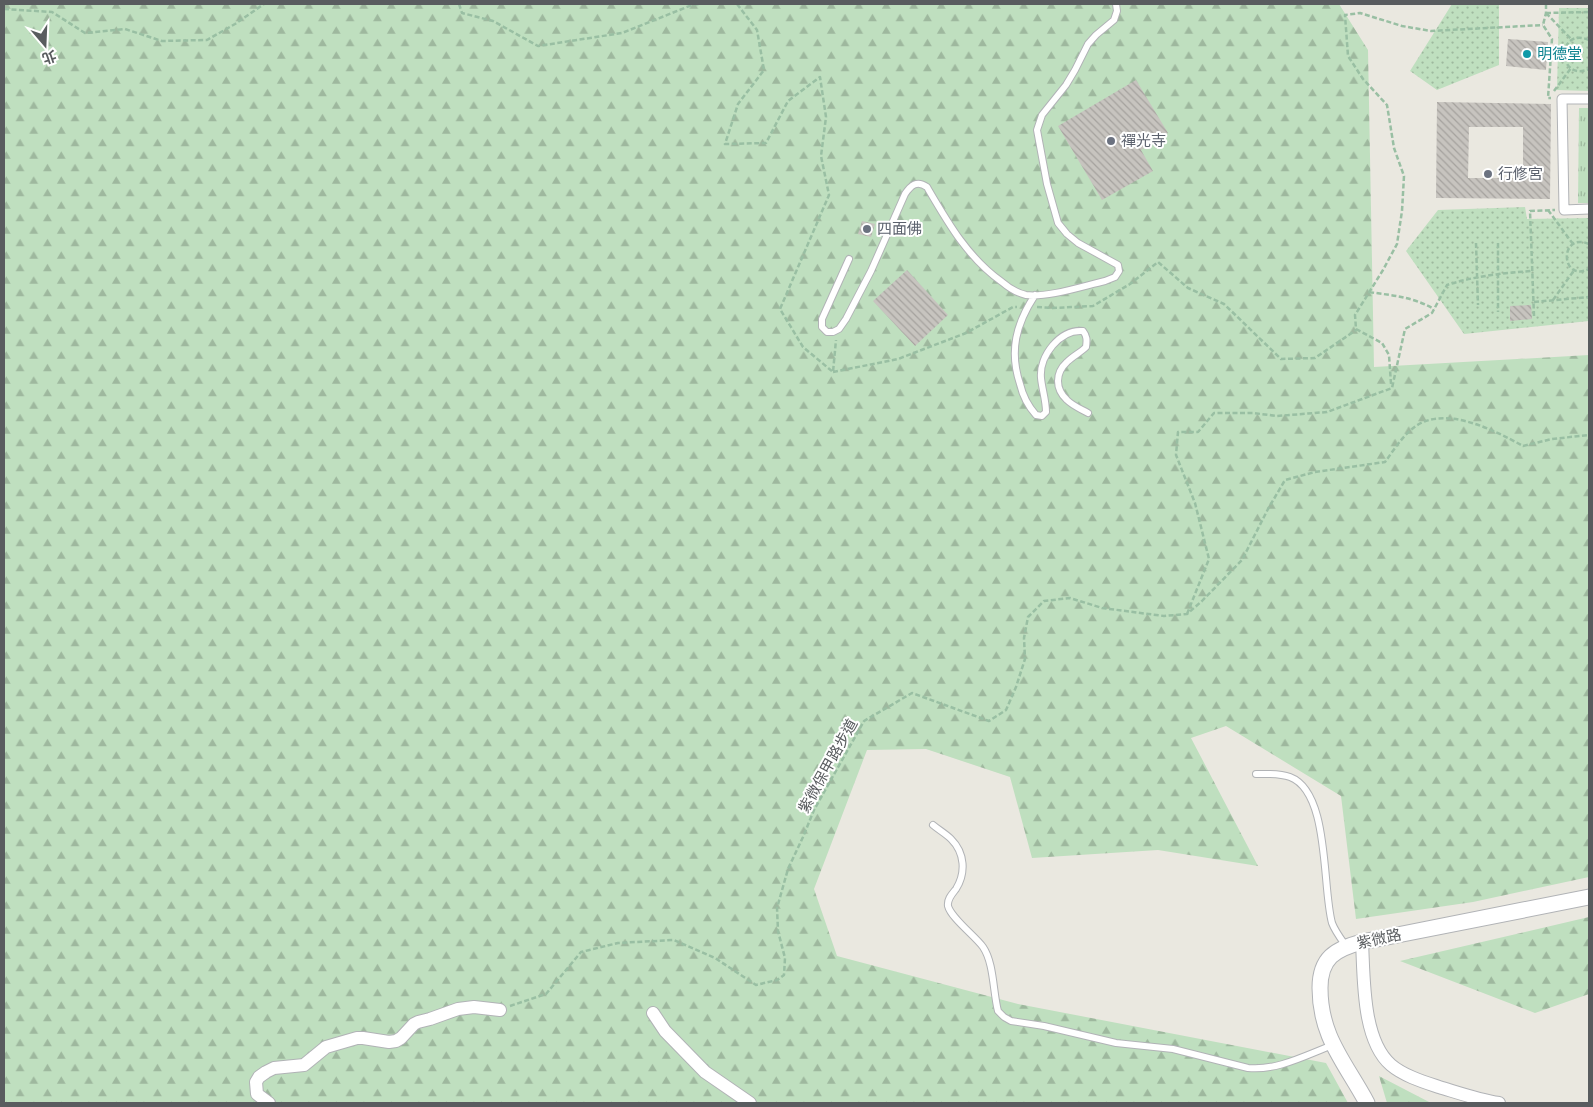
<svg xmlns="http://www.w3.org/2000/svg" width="1593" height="1107" viewBox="0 0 1593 1107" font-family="'PT Sans','Noto Sans TC',sans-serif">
  <defs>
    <pattern id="grass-tufts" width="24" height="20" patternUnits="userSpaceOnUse" patternTransform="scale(1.25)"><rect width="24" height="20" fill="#bfdfbf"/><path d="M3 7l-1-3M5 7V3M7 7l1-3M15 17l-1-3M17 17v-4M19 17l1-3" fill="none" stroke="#9eb89e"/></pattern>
    <pattern id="forest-firs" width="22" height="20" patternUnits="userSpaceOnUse" patternTransform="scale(1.25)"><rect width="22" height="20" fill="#bfdfbf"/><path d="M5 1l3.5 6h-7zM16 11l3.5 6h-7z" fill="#9eb89e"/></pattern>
    <pattern id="garden-dots" width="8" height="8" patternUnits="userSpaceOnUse" patternTransform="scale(1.25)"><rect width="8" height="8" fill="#bfdfbf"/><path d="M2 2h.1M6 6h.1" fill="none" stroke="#9eb89e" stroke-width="1.8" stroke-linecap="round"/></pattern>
    <pattern id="building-back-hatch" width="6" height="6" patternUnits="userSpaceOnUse" patternTransform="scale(1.25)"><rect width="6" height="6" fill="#c7c4bf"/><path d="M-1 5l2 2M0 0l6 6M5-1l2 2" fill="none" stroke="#a5a29e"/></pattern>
  </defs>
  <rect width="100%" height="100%" fill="#eae8e0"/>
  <path fill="url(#grass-tufts)" d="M1579 108H1589V203H1578Z"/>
  <path fill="url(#forest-firs)" d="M4 4H1339L1368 50 1374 367 1589 355V877L1473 902 1356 919 1341 796 1226 726 1191 738 1258 866 1158 850 1032 858 1010 777 926 749 867 750 814 889 837 956 1018 1004 1326 1063 1348 1103H4Z
    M1589 917V994L1535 1013 1400 961Z
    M1379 1076 1431 1103H1387Z"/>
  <path fill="url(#garden-dots)" d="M1452 4H1499V65L1437 90 1410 71Z
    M1559 8H1589V91L1557 90Z
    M1525 207 1527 219 1589 218V321L1464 334 1406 251 1438 210Z"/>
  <path fill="url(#building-back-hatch)" fill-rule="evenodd" d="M1508 39 1548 42 1546 70 1506 66Z
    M1136 80 1168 133 1141 150 1153 171 1102 200 1058 126Z
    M1437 102 1551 104 1550 199 1436 198ZM1469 127H1523V178H1468Z
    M862 221 875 224 871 237 858 234Z
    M907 270 948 315 915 346 873 301Z
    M1531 305 1532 319 1510 321V306Z"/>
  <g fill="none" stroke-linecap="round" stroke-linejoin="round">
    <g stroke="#b1b3b6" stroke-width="8">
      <path id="service" d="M849 259 822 319V327L827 332H833L839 329 846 319 871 271 905 194C911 185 917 180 927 187 948 223 968 258 1002 282 1009 288 1017 293 1026 295 1047 298 1083 286 1105 281L1115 277 1119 271 1118 265 1078 243 1067 234 1058 223 1047 184 1037 130 1042 115 1066 85 1075 70 1088 44 1096 35 1114 20 1117 11 1116 4
        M1035 295C1016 324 1009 351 1020 384 1023 397 1028 406 1036 415L1042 416 1046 412C1046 400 1042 389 1041 378 1039 356 1060 329 1083 331 1087 336 1087 340 1086 347 1080 353 1073 356 1067 362 1055 373 1055 389 1067 400 1073 406 1081 409 1088 413
        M1256 774C1267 774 1279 773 1290 777 1330 792 1322 887 1332 923 1335 931 1341 939 1346 946
        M933 825C939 830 946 834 951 839 965 853 966 873 956 889 952 894 947 899 948 906 951 918 975 936 983 947 994 963 993 992 998 1011L1004 1017 1011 1021 1044 1026 1116 1043 1173 1049 1248 1068C1277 1071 1306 1055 1333 1045"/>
    </g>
    <g stroke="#b1b3b6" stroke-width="11">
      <path id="pedestrian" d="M1589 99H1562L1564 210 1589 209"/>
    </g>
    <g stroke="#b1b3b6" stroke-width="14">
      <path id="minor" d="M1362 942C1364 978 1362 1040 1391 1065 1404 1076 1424 1082 1439 1087 1459 1093 1479 1100 1499 1103
        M653 1013 665 1031 705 1072 750 1103
        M269 1103 257 1094 256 1082 259 1077 266 1072 274 1068 304 1065 326 1047 357 1038H363L389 1042 396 1041 401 1038 414 1024 418 1022 430 1019 458 1009 474 1007 500 1010"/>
    </g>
    <g stroke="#b1b3b6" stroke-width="17">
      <path id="tertiary" d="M1367 1103C1345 1062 1320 1037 1320 988 1320 958 1335 949 1362 942L1589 897"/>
    </g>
    <path stroke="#99bfa3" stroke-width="2.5" stroke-dasharray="5 2.5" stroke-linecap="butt" d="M459 4 462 13 493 21 538 46 622 33 692 5 699 4
      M737 4 757 30 764 70 738 104 725 144 766 143 788 101 820 77 826 117 821 156 829 195 780 309 803 347 833 372 836 340
      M1546 4V13L1543 25 1552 39 1548 98H1551
      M4 9 52 12 85 33 125 29 162 41 207 40 235 24 264 4
      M1546 13 1589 12
      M1546 13 1572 40
      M1589 40C1556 26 1557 83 1589 69
      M1554 91 1571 68
      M1548 210 1573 244
      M1476 243 1478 305
      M1498 243V312
      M1589 244C1559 231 1560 283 1589 269
      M1369 292C1395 296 1410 296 1434 309
      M1553 300 1575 269
      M1534 302 1589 297
      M1037 307 1052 308 1093 306 1130 284 1158 262 1188 288 1224 304 1281 359 1315 358 1356 330
      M1534 316 1530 211 1555 210
      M833 372 898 359 966 333 1013 307H1017
      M1391 384 1389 355 1382 343 1356 329 1355 315 1383 270 1397 244 1402 211 1404 176 1394 148 1387 105 1363 79 1348 56 1345 15 1360 13 1402 26 1431 31 1543 25
      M1187 614 1209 559 1195 503 1176 455 1178 432H1198L1214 413H1253L1277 416 1327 412 1392 388 1405 329 1432 313 1447 285C1475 276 1503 273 1532 271
      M510 1006 546 994 581 952 618 943 674 940 715 958 756 985 777 980 784 975 785 958 778 931 777 908 788 869 803 837 814 810 864 721 912 693 989 721 1006 710 1016 687 1025 659 1024 638 1028 617 1044 601 1070 598 1102 608 1164 616 1187 614 1202 601 1242 560 1268 509 1285 480 1315 472 1385 462C1393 451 1402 437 1412 429 1442 403 1494 430 1523 446L1552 439 1589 435"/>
    <use href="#service" stroke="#fff" stroke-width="6"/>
    <use href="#pedestrian" stroke="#fff" stroke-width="9"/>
    <use href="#minor" stroke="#fff" stroke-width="12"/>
    <use href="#tertiary" stroke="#fff" stroke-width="15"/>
  </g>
  <circle fill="#0f9aa8" stroke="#fff" stroke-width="2" cx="1527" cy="54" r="5"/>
  <g fill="#6b7280" stroke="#fff" stroke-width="2">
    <circle cx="1111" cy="141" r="5"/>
    <circle cx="1488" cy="174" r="5"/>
    <circle cx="867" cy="229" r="5"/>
  </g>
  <g text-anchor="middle" stroke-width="4" stroke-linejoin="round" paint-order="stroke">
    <g font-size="15" fill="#0d838f" stroke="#fff" text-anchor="start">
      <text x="1537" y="59">明德堂</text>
    </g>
    <g font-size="15" fill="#5b616d" stroke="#fff" text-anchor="start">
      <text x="1121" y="146">禪光寺</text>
      <text x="1498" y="179">行修宮</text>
      <text x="877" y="234">四面佛</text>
    </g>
    <g font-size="15" fill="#595c5f" stroke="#fff">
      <text transform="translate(828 766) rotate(-61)" y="5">紫微保甲路步道</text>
      <text transform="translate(1379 939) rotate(-12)" y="5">紫微路</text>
    </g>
  </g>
  <rect width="1593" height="1107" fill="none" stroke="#595c5f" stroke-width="10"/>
  <g transform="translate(45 45) rotate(161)" stroke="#ffffff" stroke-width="4" paint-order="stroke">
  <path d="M0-4L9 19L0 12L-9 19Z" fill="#595c5f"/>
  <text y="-8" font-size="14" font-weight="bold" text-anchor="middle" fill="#595c5f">北</text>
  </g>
</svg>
